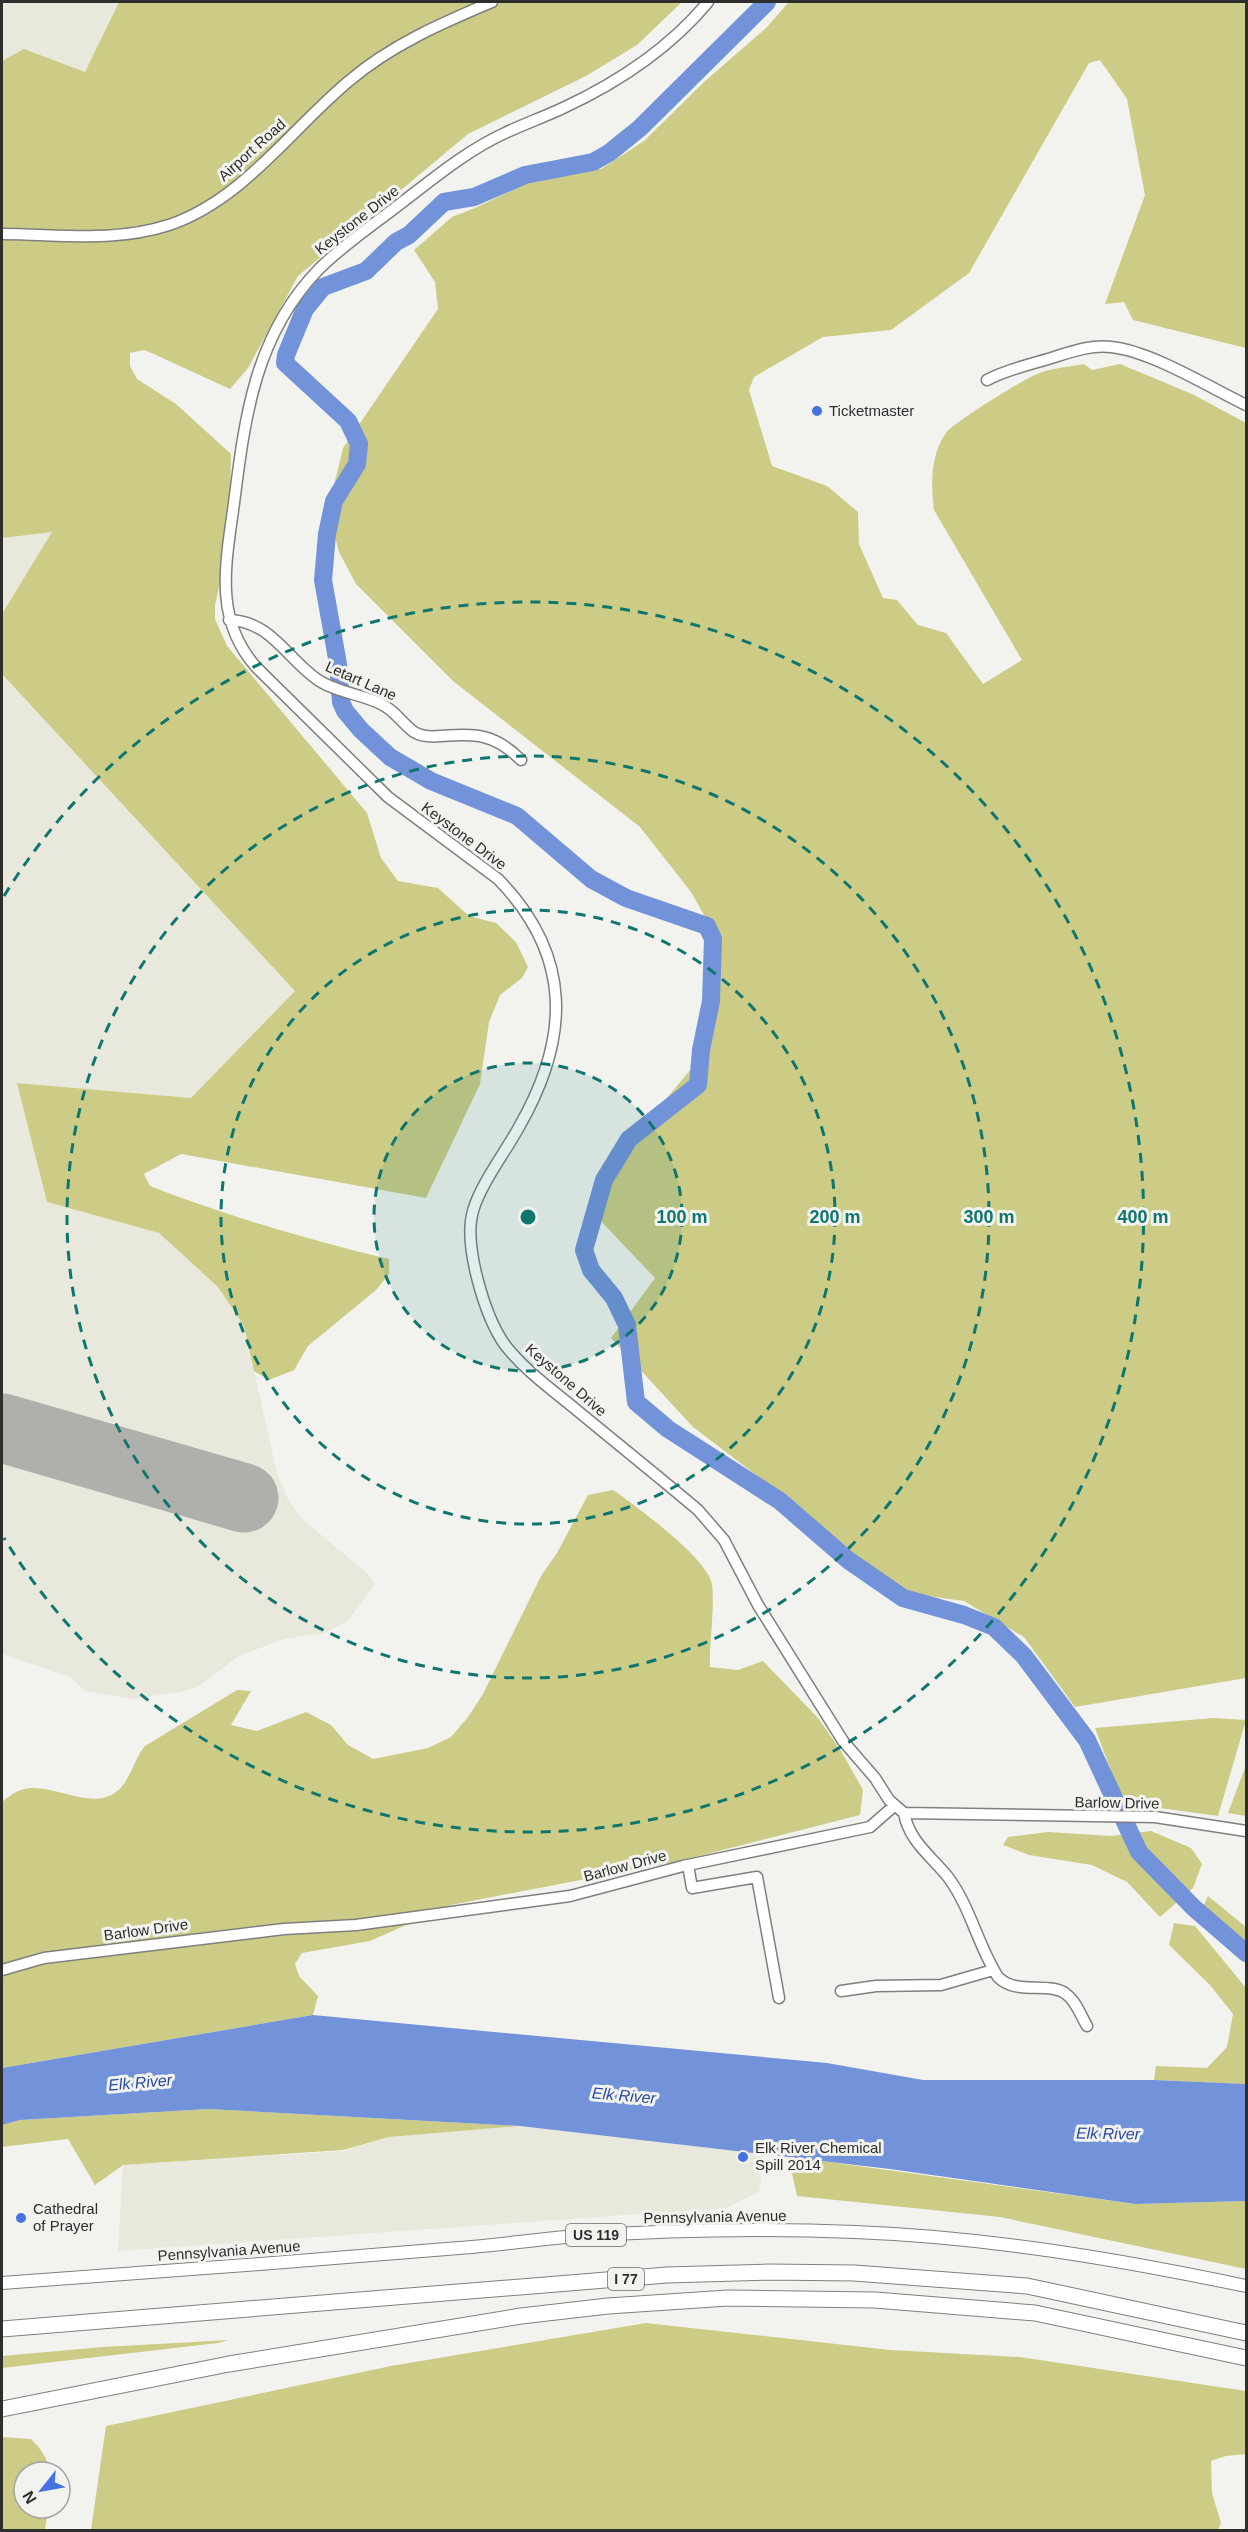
<svg xmlns="http://www.w3.org/2000/svg" width="1248" height="2532" viewBox="0 0 1248 2532" font-family="Arial,sans-serif">
  <rect width="100%" height="100%" fill="#f2f3ef"/>
  <path fill="#e8e8dd" d="M2 2H119L85 72 24 49 2 61Z
    M53 531 2 614V538Z
    M2 674 295 991 191 1098 18 1083 47 1202 159 1233 218 1287 244 1326 277 1473 289 1502 301 1518 367 1573 375 1584 349 1620 325 1633 284 1639 239 1656 199 1686 181 1692 132 1699 85 1691 70 1677 2 1654Z
    M520 2126 764 2154 759 2192 726 2208 118 2251 123 2165 343 2151 389 2137Z"/>
  <path fill="#cccc86" d="M119 2H682L637 45 586 76 468 134 298 276 248 368 230 389 156 355 144 350 130 353V366L137 379 176 404 231 454 229 543 215 605V619L227 646 367 813 381 858 398 881 438 888 469 916 496 923 516 942 528 967 522 978 500 995 489 1022 480 1084 426 1198 181 1154 144 1174 150 1186C227 1216 308 1240 389 1259V1274L376 1290 308 1346 294 1370 269 1380 254 1371 244 1326 218 1287 159 1233 47 1202 17 1083 191 1098 295 991 2 674V614L52 532 2 538V61L24 49 85 72Z
    M789 2H1246V348L1133 320 1124 302 1105 304 1145 195 1127 99 1100 60 1089 63 969 273 891 330 823 337 754 377 749 390 772 466 827 486 858 512 859 544 883 598 897 600 918 625 946 633 983 684 1022 660 934 510C931 485 930 455 946 433 953 423 1021 381 1035 375 1049 368 1069 367 1084 364L1092 370 1120 364 1192 394 1246 423V1678L1075 1707 1024 1637 964 1601 913 1594 864 1568 776 1490 693 1427 611 1338 655 1278 597 1217 614 1154 652 1116 705 1052 713 1002V931L691 892 640 827 453 681 356 584 339 552 328 510 343 448 438 309 435 282 414 250 452 217 475 208 546 174 601 169 644 141 704 82 766 28Z
    M613 1490C635 1505 708 1559 712 1584 715 1610 709 1641 710 1667L738 1670 763 1661 818 1718 841 1751 863 1790 860 1815 679 1861 451 1905 370 1941 302 1953 295 1964 299 1976 318 1996 313 2015 2 2068V1802C7 1798 14 1792 21 1790 50 1780 89 1812 116 1792 130 1782 134 1759 145 1746L237 1690 251 1691 231 1725 257 1731 306 1712 331 1725 348 1745 373 1759 428 1748 451 1737 468 1717 483 1694 541 1576 557 1553 588 1495Z
    M1213 1718 1246 1720 1218 1816 1123 1803 1095 1728Z
    M1246 1765V1816L1228 1813Z
    M1151 1831 1191 1848 1202 1864 1193 1888 1160 1917 1127 1882 1092 1865 1029 1855 1003 1845 1008 1837 1048 1832 1111 1836Z
    M1208 1896 1246 1927V1946L1201 1911Z
    M1174 1923 1195 1926 1246 1988V2084L1154 2080 1156 2066 1207 2068 1227 2047 1233 2014 1210 1985 1169 1945Z
    M208 2109 520 2126 389 2137 343 2150 123 2165 95 2185 68 2139 2 2147V2125L20 2120Z
    M807 2159 1135 2204 1246 2201V2269L1000 2217 797 2196 792 2173Z
    M646 2323 890 2350 1020 2357 1246 2391V2454L1226 2456 1211 2461 1212 2493 1221 2523 1218 2530H91L106 2426 391 2366Z
    M229 2340 218 2343 2 2368V2356L103 2347Z
    M2 2437 31 2439C41 2449 47 2457 50 2472H24V2508H48L45 2530H2Z"/>
  <path fill="#7292da" d="M313 2015 827 2063 923 2080H1154L1246 2084V2201L1135 2204 890 2169 520 2126 208 2109 20 2120 2 2125V2068Z"/>
  <g fill="none" stroke-linecap="round" stroke-linejoin="round">
    <path stroke="#7292da" stroke-width="18" d="M767 2 640 128 609 153 593 162 525 175 474 197 444 202 409 235 396 242 366 271 323 287 305 309 286 355 285 363 348 421 359 444 357 464 334 501 327 534 323 580 338 664 341 702 345 711 361 730 390 757 431 781 517 816 591 879 626 898 707 926 713 939 711 1001 701 1050 698 1085 629 1139 604 1180 584 1250 591 1270 614 1298 627 1325 636 1402 668 1429 780 1501 848 1560 903 1598 964 1615 994 1627 1024 1656 1087 1740 1139 1852 1194 1908 1246 1953"/>
    <path stroke="#afb0ac" stroke-width="69" d="M2 1428 244 1498"/>
    <g stroke="#7f807d" stroke-width="13">
      <path id="minor" d="M708 2C669 49 619 82 563 108 544 117 524 124 505 133 466 151 434 178 400 204 373 225 343 245 319 269 255 335 245 416 234 503 226 563 213 618 256 667L388 797 498 879C573 956 570 1038 519 1127 506 1151 480 1185 473 1211 463 1245 485 1317 505 1345 525 1371 554 1391 579 1412 619 1445 659 1477 698 1510L724 1540 758 1605 843 1741 875 1778 889 1800 904 1813 1155 1817 1246 1831
        M2 234C59 234 113 243 169 225 243 200 291 129 349 81 391 45 442 23 492 2
        M987 380C1006 370 1027 365 1048 359 1068 353 1091 344 1111 347 1151 351 1209 387 1246 405
        M229 620C271 621 287 659 318 680 337 693 363 694 383 705 396 712 403 724 414 732 422 737 431 737 441 736 476 734 494 733 521 760
        M904 1813C909 1841 931 1856 948 1877 971 1908 978 1946 998 1977 1016 1996 1050 1981 1066 1994 1076 2001 1081 2016 1087 2026
        M688 1865 692 1888 757 1877 779 1998
        M2 1970 44 1958 284 1929 356 1925 570 1896 683 1866 870 1827 894 1806
        M841 1991 876 1986 941 1985 993 1970"/>
    </g>
    <g stroke="#7f807d" stroke-width="14">
      <path id="major" d="M2 2283C154 2272 307 2261 459 2248 499 2245 538 2239 578 2236 670 2230 763 2228 855 2232 987 2237 1117 2259 1246 2286"/>
    </g>
    <g stroke="#7f807d" stroke-width="17">
      <path id="highway" d="M2 2329 667 2275 769 2272 854 2273 1027 2286 1246 2333
        M2 2409 229 2364 521 2316 608 2306 728 2298 875 2300 1035 2313 1246 2358"/>
    </g>
    <use href="#minor" stroke="#fff" stroke-width="10"/>
    <use href="#major" stroke="#fff" stroke-width="12"/>
    <use href="#highway" stroke="#fff" stroke-width="15"/>
  </g>
  <circle cx="528" cy="1217" r="154" fill="#0f766e" fill-opacity=".12"/>
  <g fill="none" stroke="#0f766e" stroke-width="3" stroke-dasharray="10 8">
    <circle cx="528" cy="1217" r="154"/>
    <circle cx="528" cy="1217" r="307"/>
    <circle cx="528" cy="1217" r="461"/>
    <path d="M4 896A615 615 0 1 1 4 1538"/>
  </g>
  <g fill="#4571e3" stroke="#f2f3ef" stroke-width="2">
    <circle cx="817" cy="411" r="6"/>
    <circle cx="743" cy="2157" r="6"/>
    <circle cx="21" cy="2218" r="6"/>
  </g>
  <g text-anchor="middle" stroke-width="6" stroke-linejoin="round" paint-order="stroke">
    <g fill="#f2f3ef" stroke="#696967" stroke-width="1.5">
      <rect x="566" y="2224" width="60" height="22" rx="4.5"/>
      <rect x="608" y="2268" width="36" height="22" rx="4.5"/>
    </g>
    <g font-size="14" font-weight="bold" fill="#2e2e2d">
      <text x="596" y="2240">US 119</text>
      <text x="626" y="2284">I 77</text>
    </g>
    <g font-size="15" fill="#2e2e2d" stroke="#f2f3ef">
      <text transform="translate(252 150) rotate(-42)" y="5">Airport Road</text>
      <text transform="translate(357 220) rotate(-38)" y="5">Keystone Drive</text>
      <text transform="translate(361 681) rotate(24)" y="5">Letart Lane</text>
      <text transform="translate(464 836) rotate(37)" y="5">Keystone Drive</text>
      <text transform="translate(566 1380) rotate(41)" y="5">Keystone Drive</text>
      <text transform="translate(1117 1803) rotate(1)" y="5">Barlow Drive</text>
      <text transform="translate(625 1866) rotate(-15)" y="5">Barlow Drive</text>
      <text transform="translate(146 1930) rotate(-8)" y="5">Barlow Drive</text>
      <text transform="translate(715 2217) rotate(-1)" y="5">Pennsylvania Avenue</text>
      <text transform="translate(229 2251) rotate(-4)" y="5">Pennsylvania Avenue</text>
    </g>
    <g font-size="15" fill="#2e2e2d" stroke="#f2f3ef" text-anchor="start">
      <text x="829" y="416">Ticketmaster</text>
      <text x="755" y="2153">Elk River Chemical<tspan x="755" dy="17">Spill 2014</tspan></text>
      <text x="33" y="2214">Cathedral<tspan x="33" dy="17">of Prayer</tspan></text>
    </g>
    <g font-size="16" font-style="italic" fill="#2b4ba0" stroke="#f2f3ef">
      <text transform="translate(140 2082) rotate(-5)" y="6">Elk River</text>
      <text transform="translate(624 2095) rotate(5)" y="6">Elk River</text>
      <text transform="translate(1108 2133) rotate(1)" y="6">Elk River</text>
    </g>
  </g>
  <circle cx="528" cy="1217" r="9" fill="#0f766e" stroke="#f2f3ef" stroke-width="3"/>
  <g font-size="18" text-anchor="middle" font-weight="bold" fill="#0f766e" stroke="#f2f3ef" stroke-width="6" stroke-linejoin="round" paint-order="stroke">
    <text x="682" y="1223">100 m</text>
    <text x="835" y="1223">200 m</text>
    <text x="989" y="1223">300 m</text>
    <text x="1143" y="1223">400 m</text>
  </g>
  <rect width="1248" height="2532" fill="none" stroke="#2e2e2d" stroke-width="6"/>
  <g transform="translate(42 2490) rotate(239)"><circle r="28" fill="#f2f3ef" stroke="#a4a4a1" stroke-width="1.5"/>
  <path d="M0-4.5L10 22L0 15L-10 22Z" fill="#4571e3"/>
  <text y="-9" font-size="16" font-weight="bold" text-anchor="middle" fill="#2e2e2d">N</text>
  </g>
</svg>
